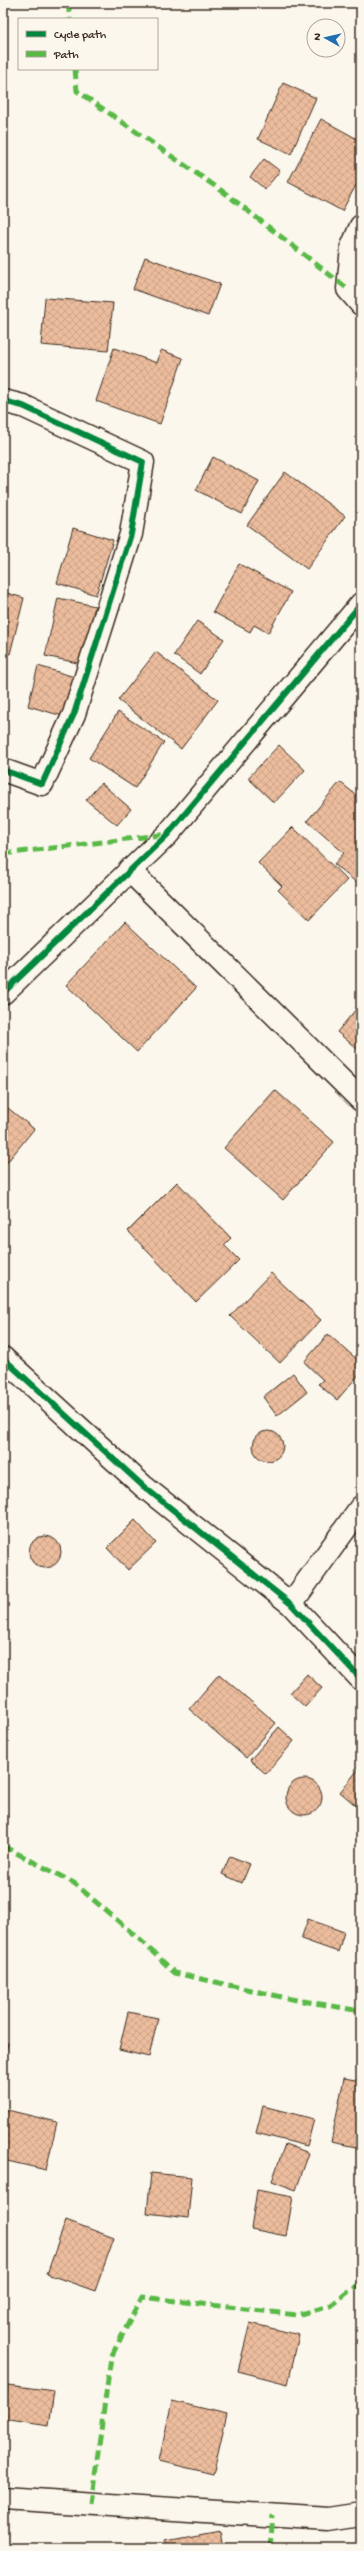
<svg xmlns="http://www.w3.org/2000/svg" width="364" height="2551" viewBox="0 0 364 2551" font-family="'Gochi Hand',sans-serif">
  <defs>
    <pattern id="building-cross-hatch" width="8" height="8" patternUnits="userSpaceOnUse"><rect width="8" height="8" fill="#ecbc9d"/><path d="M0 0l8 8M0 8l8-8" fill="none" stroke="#cba287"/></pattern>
  </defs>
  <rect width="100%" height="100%" fill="#fbf7ec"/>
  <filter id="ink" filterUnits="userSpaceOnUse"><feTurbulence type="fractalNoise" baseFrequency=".025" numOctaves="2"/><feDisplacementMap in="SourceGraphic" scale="8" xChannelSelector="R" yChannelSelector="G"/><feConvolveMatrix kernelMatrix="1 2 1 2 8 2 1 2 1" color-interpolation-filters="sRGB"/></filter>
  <g filter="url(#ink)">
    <path fill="url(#building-cross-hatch)" stroke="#3b2a1e" d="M283 83 316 98 291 154 258 139Z
      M321 119 361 141V176L342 211 288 182Z
      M264 159 280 171 265 189 250 177Z
      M145 257 220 284 208 316 133 289Z
      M45 298 113 303 108 351 41 345Z
      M114 348 157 363 161 350 183 358 160 424 96 401Z
      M213 457 259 481 242 514 196 490Z
      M285 472 345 516 307 569 247 525Z
      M73 528 113 540 96 595 57 583Z
      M239 564 291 592 268 633 254 625 250 632 213 612Z
      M3 592 24 598 10 654 3 652Z
      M58 598 95 606 82 664 45 656Z
      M197 621 224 639 200 674 174 655Z
      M156 652 218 700 181 749 118 700Z
      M38 666 78 678 66 717 28 706Z
      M118 712 164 742 135 788 89 758Z
      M279 745 305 770 274 803 248 778Z
      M340 782 361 799V881L358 884 334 864 344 853 307 821Z
      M101 783 131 809 117 825 86 800Z
      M293 827 347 880 309 920 278 890 282 886 258 863Z
      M125 922 196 988 137 1052 66 985Z
      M357 1008 361 1012V1052L337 1032Z
      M275 1090 334 1142 283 1200 224 1148Z
      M3 1104 34 1129 4 1166 3 1165Z
      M177 1182 231 1238 224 1245 239 1260 196 1302 128 1231Z
      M271 1273 321 1320 280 1363 230 1316Z
      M328 1334 361 1363V1372L337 1400 318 1384 323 1380 304 1362Z
      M293 1373 307 1392 277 1416 263 1397Z
      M253 1446a15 15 0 1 1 30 0a15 15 0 1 1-30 0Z
      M135 1520 156 1543 128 1570 107 1548Z
      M29 1552a16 16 0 1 1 32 0a16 16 0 1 1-32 0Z
      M219 1674 276 1723 246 1758 189 1709Z
      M307 1674 322 1688 305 1707 290 1693Z
      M279 1727 294 1741 266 1774 250 1760Z
      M361 1766V1810L340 1792Z
      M286 1797a18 18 0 1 1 36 0a18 18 0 1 1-36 0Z
      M230 1856 250 1864 242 1883 222 1874Z
      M308 1919 344 1932 338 1952 301 1939Z
      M128 2012 158 2018 149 2057 119 2050Z
      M3 2043H8L3 2070Z
      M344 2078 361 2081V2148L331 2142Z
      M263 2106 314 2119 307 2146 256 2133Z
      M3 2109 57 2122 46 2170 3 2160Z
      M285 2144 309 2153 296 2190 272 2181Z
      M151 2173 192 2177 188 2218 147 2213Z
      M257 2190 293 2197 286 2236 251 2229Z
      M66 2220 114 2238 95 2291 47 2274Z
      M250 2323 299 2335 288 2384 238 2371Z
      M8 2385 54 2391 49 2426 3 2419Z
      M172 2401 227 2414 213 2474 159 2461Z
      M220 2530 223 2548H167L166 2540Z"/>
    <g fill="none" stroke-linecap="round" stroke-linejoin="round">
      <g stroke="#3b2a1e" stroke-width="25">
        <path id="street" d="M361 226 352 247 348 289 361 304
          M3 401 23 406 143 462 131 534 74 714 42 784 3 770
          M129 870 361 1100
          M3 993 168 834 361 604
          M3 1358 143 1486 291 1604 361 1679
          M291 1604 361 1507
          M3 2498 328 2519 361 2514"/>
      </g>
      <use href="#street" stroke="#fbf7ec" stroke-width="22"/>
      <path stroke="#58b947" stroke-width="5" stroke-dasharray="10 5" stroke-linecap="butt" d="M68 3 70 19
        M75 69 77 91 225 193 348 289
        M3 854 168 834
        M3 1846 74 1883 139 1939 175 1973 291 1999 361 2011
        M91 2504 111 2357 142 2297 297 2315 330 2306 361 2282
        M270 2548 273 2515"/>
      <g stroke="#fbf7ec" stroke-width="8">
        <path id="cycleway" d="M3 401 23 406 143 462 131 534 74 714 42 784 3 770
          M3 993 168 834 361 604
          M3 1358 143 1486 291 1604 361 1679"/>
      </g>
      <use href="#cycleway" stroke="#00873e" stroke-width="6"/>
    </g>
  </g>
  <rect width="364" height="2551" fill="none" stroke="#fbf7ec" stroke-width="16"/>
  <rect x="8" y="8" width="348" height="2535" fill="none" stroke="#3b2a1e" stroke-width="1.5" filter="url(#ink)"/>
  <rect x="18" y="18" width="140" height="52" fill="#fbf7ec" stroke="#aea59a"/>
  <rect x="26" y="31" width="20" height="6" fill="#00873e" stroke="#aea59a"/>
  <text x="54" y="38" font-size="12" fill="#3b2a1e">Cycle path</text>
  <rect x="26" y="51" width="20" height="6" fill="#58b947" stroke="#aea59a"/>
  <text x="54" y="58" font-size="12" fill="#3b2a1e">Path</text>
  <g transform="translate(326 38) rotate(278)"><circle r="19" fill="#fbf7ec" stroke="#aea59a"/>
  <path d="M0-3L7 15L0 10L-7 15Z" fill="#1f6fb2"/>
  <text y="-6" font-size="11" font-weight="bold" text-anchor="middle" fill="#3b2a1e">N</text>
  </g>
</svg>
